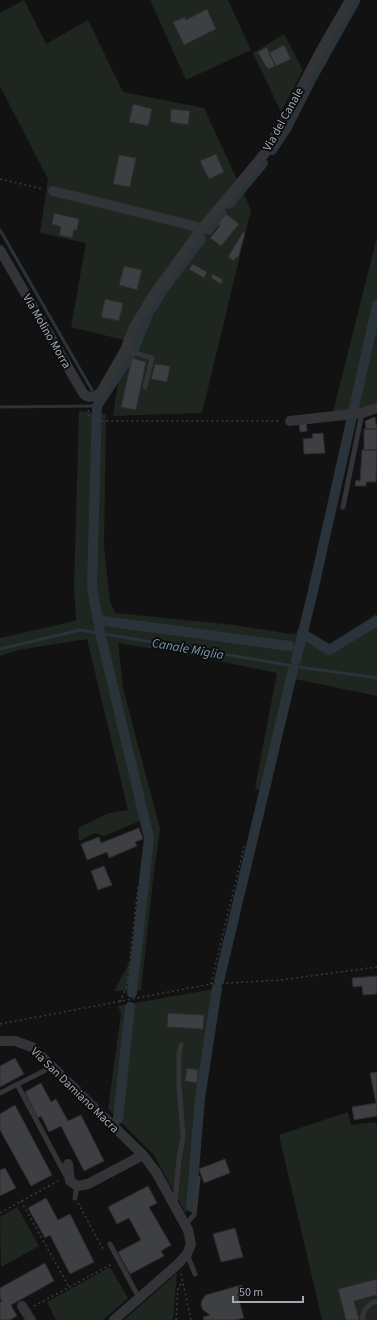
<svg xmlns="http://www.w3.org/2000/svg" width="377" height="1320" viewBox="0 0 377 1320" font-family="'Source Sans 3',sans-serif">
  <rect width="100%" height="100%" fill="#121213"/>
  <path fill="#1e261f" d="M24 0 46 44 88 20 123 92 204 108 251 210 202 413 113 416 124 340 71 327 86 243 40 233 48 179 0 86V13Z
    M150 0H228L251 50 186 80Z
    M284 34 303 70 281 112 253 53Z
    M377 237V406L364 411 333 412Z
    M79 411 106 414 104 546 110 601 115 613 235 625 290 634 306 632 330 644 376 614 377 617V696L295 679 269 794 255 788 277 673 184 654 118 643 123 688 160 829 154 872 141 990 114 991 132 958 140 868 146 836 140 821 104 836 95 833 79 841 78 828 109 813 128 810 87 639 18 650 0 656V638L54 626 76 620 74 589Z
    M214 989 203 1070 186 1214 154 1155 108 1109 121 1014 118 1006Z
    M348 1112 351 1125 376 1122 377 1126V1320H322L279 1135Z
    M17 1207 39 1246 1 1267 0 1217Z
    M110 1267 128 1298 103 1320H56L47 1302Z
    M177 1273 173 1320H124Z"/>
  <g fill="none" stroke-linecap="round" stroke-linejoin="round">
    <path stroke="#2a3339" stroke-width="3" d="M0 230 92 390
      M0 407 97 406
      M0 649 80 630 306 668 377 678"/>
    <path stroke="#2a3339" stroke-width="10" d="M272 150 286 129 313 76 355 1
      M229 204 263 163
      M208 230 222 213
      M152 308 162 291 201 239
      M134 348 148 315
      M130 356 97 406 92 587 100 632 149 838 132 993
      M97 616 99 619 104 621 289 646
      M302 633 329 650 377 621
      M296 660 313 591 377 305
      M219 981 293 670
      M118 1119 130 1007
      M191 1207 200 1098 217 988"/>
  </g>
  <path fill="#3e3f43" stroke="#2c2c2f" d="M207 9 216 29 184 45 173 22 185 17 186 20Z
    M284 45 291 59 276 66 269 53Z
    M267 47 275 66 269 69 266 67 258 52Z
    M133 104 152 109 148 126 129 122Z
    M171 109 190 111 188 125 170 122Z
    M216 154 224 172 209 179 200 161Z
    M119 155 136 158 130 187 113 184Z
    M54 213 79 219 77 230H74L72 238 59 235 61 227 52 224Z
    M226 214 239 224 221 246 210 238 220 226 218 224Z
    M243 232 245 233 238 258 236 257 234 261 228 257Z
    M193 264 207 272 204 278 189 269Z
    M124 266 142 270 137 290 119 285Z
    M213 274 223 280 221 284 211 278Z
    M105 299 123 303 119 321 101 317Z
    M132 358 146 362 136 410 121 407Z
    M155 364 170 366 167 382 151 379Z
    M375 417 377 429H366L365 421Z
    M306 422 307 431 300 432 299 423Z
    M364 429H377V450H364Z
    M323 433 325 453 304 454 303 439 313 438 312 434Z
    M362 450H377L376 482H366V486H355L356 480 360 481Z
    M139 828 143 839 135 842 137 846 109 858 107 852 87 860 81 844 99 837 101 843Z
    M104 866 112 885 98 890 91 871Z
    M377 976V994L363 995 362 986 353 987 352 978Z
    M168 1013 204 1015 203 1029 167 1027Z
    M15 1058 24 1074 0 1087V1066Z
    M187 1068 198 1070 197 1083 185 1081Z
    M377 1072V1116L354 1120 352 1107 376 1103 370 1073Z
    M41 1083 51 1102 56 1099 68 1121 81 1115 104 1161 84 1171 61 1126 49 1132 41 1116 38 1118 25 1092Z
    M15 1105 52 1175 31 1186 0 1130V1114Z
    M225 1159 230 1173 204 1183 199 1169Z
    M5 1168 16 1188 0 1196V1170Z
    M148 1186 157 1203 149 1207 171 1245 161 1251 164 1256 130 1274 118 1252 141 1240 129 1218 117 1224 108 1207Z
    M46 1198 58 1220 70 1214 94 1262 70 1274 50 1235 45 1238 28 1208Z
    M235 1228 243 1257 221 1262 213 1234Z
    M45 1263 54 1281 11 1305 17 1316 10 1320H0V1302L2 1301 0 1298V1288Z
    M377 1279V1295L354 1301 359 1320H346L338 1289Z
    M241 1285 247 1290 250 1295 238 1297 244 1318 235 1320H204L203 1317 210 1315 203 1310 201 1305 202 1300 206 1295Z"/>
  <g fill="none" stroke-linecap="round" stroke-linejoin="round">
    <path stroke="#393b3f" stroke-width="1.5" stroke-dasharray="2 3" stroke-linecap="butt" d="M0 179 43 189
      M87 405 90 418 103 421H280
      M211 984 245 843
      M120 1002 127 985 138 887
      M0 1024 211 984 281 980 377 967
      M21 1201 69 1287
      M78 1203 103 1249
      M0 1213 60 1180
      M181 1274 191 1320
      M34 1306 112 1264
      M176 1320 178 1288 182 1282"/>
    <path stroke="#333438" stroke-width="5" d="M125 350 152 358 145 387
      M343 507 362 413
      M17 1084 66 1176
      M0 1093 52 1067
      M75 1198 77 1186
      M175 1203 179 1159 183 1136 179 1085V1053L181 1045
      M185 1225 194 1215 198 1178
      M110 1244 139 1298
      M187 1254 195 1274
      M363 1320C361 1312 367 1307 373 1302H377"/>
    <path stroke="#333438" stroke-width="10" d="M53 191 202 228
      M0 250 83 393C88 399 96 397 101 392L125 350 133 329 152 297 199 232 265 153 284 121 320 52 350 0
      M290 421 362 413 377 408
      M0 1041H15L32 1047 143 1155 156 1172 188 1230 191 1244 187 1254 178 1264 114 1320
      M68 1164 70 1181 77 1186 88 1184 143 1155
      M22 1306 31 1320"/>
  </g>
  <g text-anchor="middle" stroke-width="4" stroke-linejoin="round" paint-order="stroke">
    <g font-size="12" fill="#a3a9b4" stroke="#0d0d0e">
      <text transform="translate(283 119) rotate(-61)" y="4">Via del Canale</text>
      <text transform="translate(47 331) rotate(60)" y="4">Via Molino Morra</text>
      <text transform="translate(75 1090) rotate(44)" y="4">Via San Damiano Macra</text>
    </g>
    <g font-size="13" font-style="italic" fill="#799ab0" stroke="#0d0d0e">
      <text transform="translate(188 648) rotate(10)" y="5">Canale Miglia</text>
    </g>
  </g>
  <path d="M233 1296v6h70v-6" fill="none" stroke="#a3a9b4" stroke-width="2"/>
  <text x="239" y="1296" font-size="12" fill="#a3a9b4" stroke="#0d0d0e" stroke-width="3" paint-order="stroke">50 m</text>
</svg>
